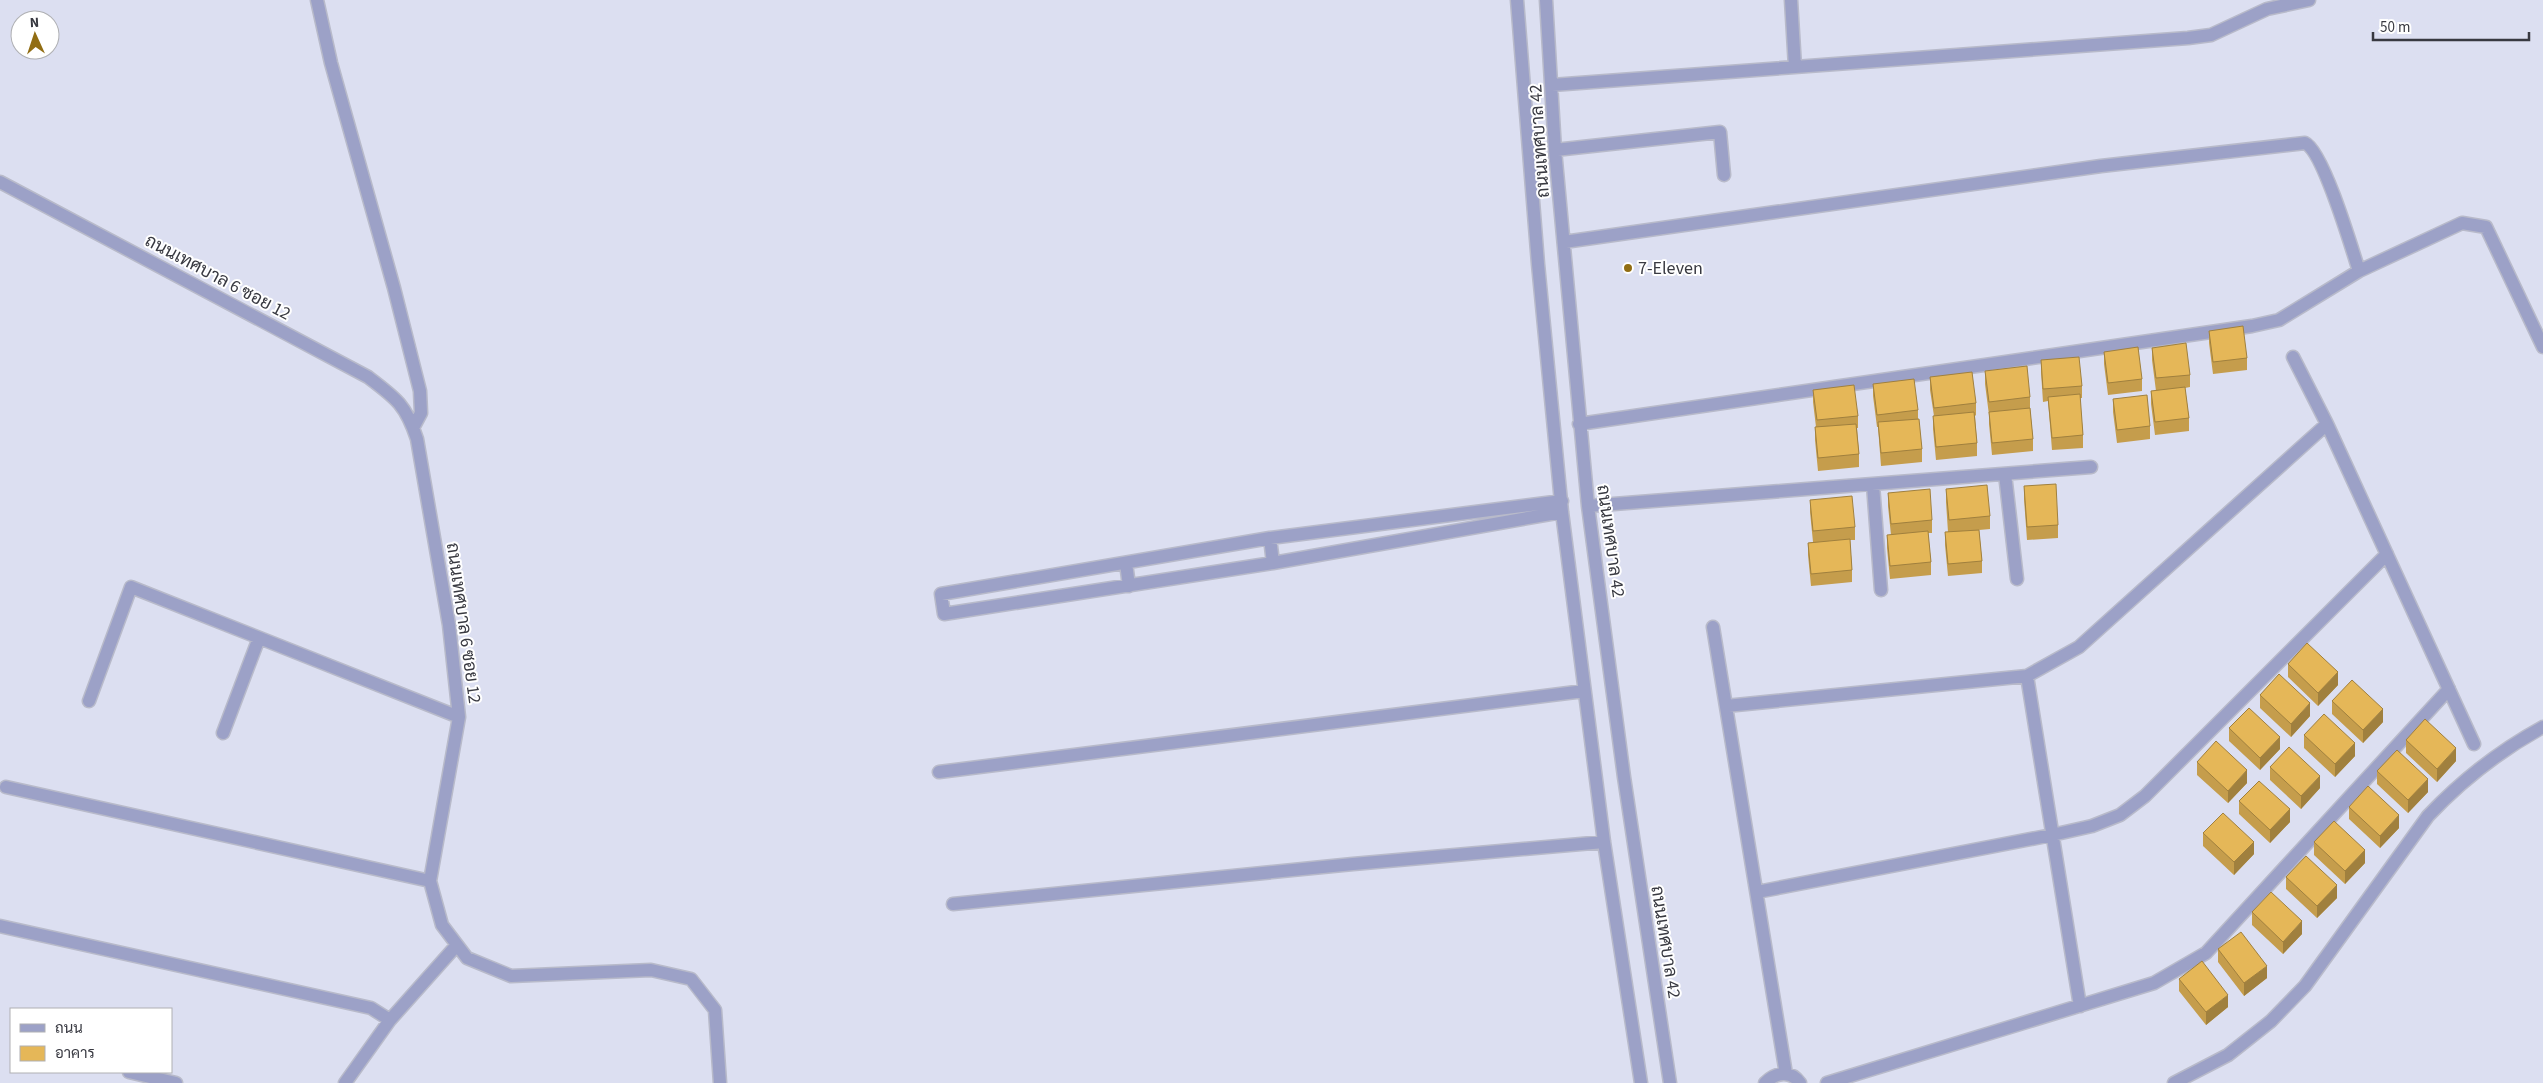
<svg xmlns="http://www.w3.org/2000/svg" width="2543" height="1083" viewBox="0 0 2543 1083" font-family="'Source Sans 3',Sarabun,sans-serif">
  <rect width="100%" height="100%" fill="#dcdff1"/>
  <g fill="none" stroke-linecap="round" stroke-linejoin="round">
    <g stroke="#b8baca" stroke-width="15">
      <path id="minor" d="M317 0 331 63 394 288 420 391 421 413 413 428
        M1517 0 1538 264 1562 512 1604 842 1641 1083
        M1546 0 1555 150 1588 506 1624 777 1670 1083
        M1791 0 1795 67
        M1552 85 2188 38 2211 35 2267 9 2309 0
        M1555 150 1720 132 1724 175
        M0 182 368 377C396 398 406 405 417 439L449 625 459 717 430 881 442 925 467 958 511 976 651 970 691 979 715 1010 720 1083
        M1564 242 2101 166 2305 143C2323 151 2352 249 2359 271
        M2293 357 2327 424 2474 744
        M1579 424 2252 326 2279 320 2359 271 2462 223 2486 227 2543 347
        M2005 474 2017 579
        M1873 485 1881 590
        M1562 501 1270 538 941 594 944 614 1273 563 1562 512
        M1588 506 2091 467
        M1270 538 1273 563
        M1126 563 1129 586
        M1713 627 1786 1074
        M2027 676 2080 1006
        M89 701 131 587 459 717
        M1726 706 2027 676 2079 647 2327 424
        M223 733 259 638
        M939 772 1584 691
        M6 787 430 881
        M1757 892 2052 835 2092 826 2120 815 2145 796 2387 554
        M953 904 1353 864 1604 842
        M0 926 371 1008 390 1020
        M129 1072 176 1083
        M345 1083 390 1020 456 946
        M1765 1083C1776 1072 1791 1070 1800 1083
        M1827 1083 2154 983 2206 953 2449 689
        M2174 1083 2228 1055 2271 1021 2305 986 2428 816C2462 780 2499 751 2543 727"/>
    </g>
    <use href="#minor" stroke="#9ca1c7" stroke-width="12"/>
  </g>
  <path fill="#c59d4c" d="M2209 331 2247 358V370L2213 374 2209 343Z
    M2152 348 2190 375V387L2185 388 2189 418V431L2155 435 2151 404V391H2156L2152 360Z
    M2104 352 2142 379V391L2108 395 2104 364Z
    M2041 360 2082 386V398H2080L2083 435V448L2052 450 2048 401 2043 402 2041 372Z
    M1985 371 2030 397V408L2033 439V451L1992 455 1989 424V415L1985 384Z
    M1930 377 1976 403V415L1975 416 1977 443V456L1936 460 1933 429V416H1934L1930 390Z
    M1873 384 1918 410V419L1922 449V462L1881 466 1878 427H1877L1873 396Z
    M1813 390 1858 416V428H1857L1859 454V467L1818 471 1815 440V427H1816L1813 402Z
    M2113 399 2150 426V439L2117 443 2113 412Z
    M2024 486 2058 525V538L2027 540 2024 499Z
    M1946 489 1990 516V529L1979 530 1982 561V573L1948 576 1945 545V532H1948L1946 502Z
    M1888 493 1932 520V533H1928L1931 562V575L1890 579 1887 548V535H1891L1888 506Z
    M1810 500 1855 527V540H1850L1852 570V582L1811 586 1808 555V543L1813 542 1810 512Z
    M2288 664 2338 685 2318 706 2288 677Z
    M2260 695 2310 716 2291 737 2260 708Z
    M2332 701 2383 722 2363 743 2332 714Z
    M2229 728 2280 749 2260 770 2229 741Z
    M2304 735 2355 756 2335 777 2304 748Z
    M2406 740 2456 761 2437 782 2406 753Z
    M2197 762 2247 783 2228 803 2197 775Z
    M2270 767 2320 788 2301 809 2270 780Z
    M2377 771 2428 792 2408 813 2377 784Z
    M2239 801 2290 822 2270 843 2239 814Z
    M2349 807 2399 828 2380 848 2349 819Z
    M2203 833 2254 854 2234 875 2203 846Z
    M2314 842 2365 863 2345 884 2314 855Z
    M2286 877 2337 898 2317 918 2286 889Z
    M2252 912 2302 934 2283 954 2252 925Z
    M2218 949 2267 978 2244 996 2218 962Z
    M2179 979 2228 1007 2206 1025 2179 991Z"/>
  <path fill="#a0803e" d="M2338 672V685L2318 706V693Z
    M2310 703V716L2291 737V724Z
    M2383 709V722L2363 743V730Z
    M2280 737V749L2260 770V758Z
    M2355 743V756L2335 777V764Z
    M2456 748V761L2437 782V769Z
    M2247 770V783L2228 803V791Z
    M2320 776V788L2301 809V796Z
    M2428 779V792L2408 813V800Z
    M2290 809V822L2270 843V830Z
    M2399 815V828L2380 848V836Z
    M2254 842V854L2234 875V862Z
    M2365 850V863L2345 884V871Z
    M2337 885V898L2317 918V906Z
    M2302 921V934L2283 954V942Z
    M2267 966V978L2244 996V983Z
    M2228 995V1007L2206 1025V1012Z"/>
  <path fill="#e5b758" stroke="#a0803e" d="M2243 326 2247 358 2213 362 2209 331Z
    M2186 343 2190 375 2156 378 2152 348Z
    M2138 347 2142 379 2108 383 2104 352Z
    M2079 357 2082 386 2043 389 2041 360Z
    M2027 366 2030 397 1989 402 1985 371Z
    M1972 372 1976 403 1934 408 1930 377Z
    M1914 379 1918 410 1877 415 1873 384Z
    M1854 385 1858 416 1817 420 1813 390Z
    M2185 387 2189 418 2155 422 2151 391Z
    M2080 394 2083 435 2052 438 2048 397Z
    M2147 395 2150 426 2117 430 2113 399Z
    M2030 408 2033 439 1992 443 1989 412Z
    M1974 412 1977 443 1936 447 1933 416Z
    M1919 419 1922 449 1881 453 1878 422Z
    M1856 424 1859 454 1818 458 1815 427Z
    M2056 484 2058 525 2027 527 2024 486Z
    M1987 485 1990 516 1949 520 1946 489Z
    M1930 489 1932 520 1891 524 1888 493Z
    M1852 496 1855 527 1813 531 1810 500Z
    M1979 530 1982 561 1948 564 1945 532Z
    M1928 531 1931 562 1890 566 1887 535Z
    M1850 539 1852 570 1811 574 1808 543Z
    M2307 643 2338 672 2318 693 2288 664Z
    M2279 674 2310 703 2291 724 2260 695Z
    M2352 680 2383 709 2363 730 2332 701Z
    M2249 708 2280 737 2260 758 2229 728Z
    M2324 714 2355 743 2335 764 2304 735Z
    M2425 719 2456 748 2437 769 2406 740Z
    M2216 741 2247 770 2228 791 2197 762Z
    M2289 747 2320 776 2301 796 2270 767Z
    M2397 750 2428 779 2408 800 2377 771Z
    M2259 781 2290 809 2270 830 2239 801Z
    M2368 786 2399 815 2380 836 2349 807Z
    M2223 813 2254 842 2234 862 2203 833Z
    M2334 821 2365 850 2345 871 2314 842Z
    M2306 856 2337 885 2317 906 2286 877Z
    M2271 892 2302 921 2283 942 2252 912Z
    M2241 932 2267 966 2244 983 2218 949Z
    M2202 961 2228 995 2206 1012 2179 979Z"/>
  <circle fill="#916d13" stroke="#fff" stroke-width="2" cx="1628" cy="268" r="5"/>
  <g text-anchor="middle" stroke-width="4" stroke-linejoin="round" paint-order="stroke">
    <g font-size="18" fill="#383941" stroke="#fff">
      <text transform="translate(1539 141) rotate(-94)" y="6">ถนนเทศบาล 42</text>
      <text transform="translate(218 277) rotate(28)" y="6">ถนนเทศบาล 6 ซอย 12</text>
      <text transform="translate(1611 541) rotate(82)" y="6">ถนนเทศบาล 42</text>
      <text transform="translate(464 623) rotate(82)" y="6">ถนนเทศบาล 6 ซอย 12</text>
      <text transform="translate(1666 942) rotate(81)" y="6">ถนนเทศบาล 42</text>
    </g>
    <g font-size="18" fill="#383941" stroke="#fff" text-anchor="start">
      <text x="1638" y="274">7-Eleven</text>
    </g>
  </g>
  <rect x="10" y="1008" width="162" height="65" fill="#ffffff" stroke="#afb0b3"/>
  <rect x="20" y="1024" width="25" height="8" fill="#9ca1c7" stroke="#afb0b3"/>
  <text x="55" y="1033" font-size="15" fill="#383941">ถนน</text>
  <rect x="20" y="1046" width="25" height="15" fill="#e5b758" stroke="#afb0b3"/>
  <text x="55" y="1058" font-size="15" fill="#383941">อาคาร</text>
  <g transform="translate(35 35) rotate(357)"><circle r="24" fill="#ffffff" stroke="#afb0b3"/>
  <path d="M0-4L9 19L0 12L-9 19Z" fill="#916d13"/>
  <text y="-8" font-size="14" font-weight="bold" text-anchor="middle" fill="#383941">N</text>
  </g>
  <path d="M2373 32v8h156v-8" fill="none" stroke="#383941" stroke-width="2.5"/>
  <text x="2380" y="32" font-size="15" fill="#383941" stroke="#ffffff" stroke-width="4" paint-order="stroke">50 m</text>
</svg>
